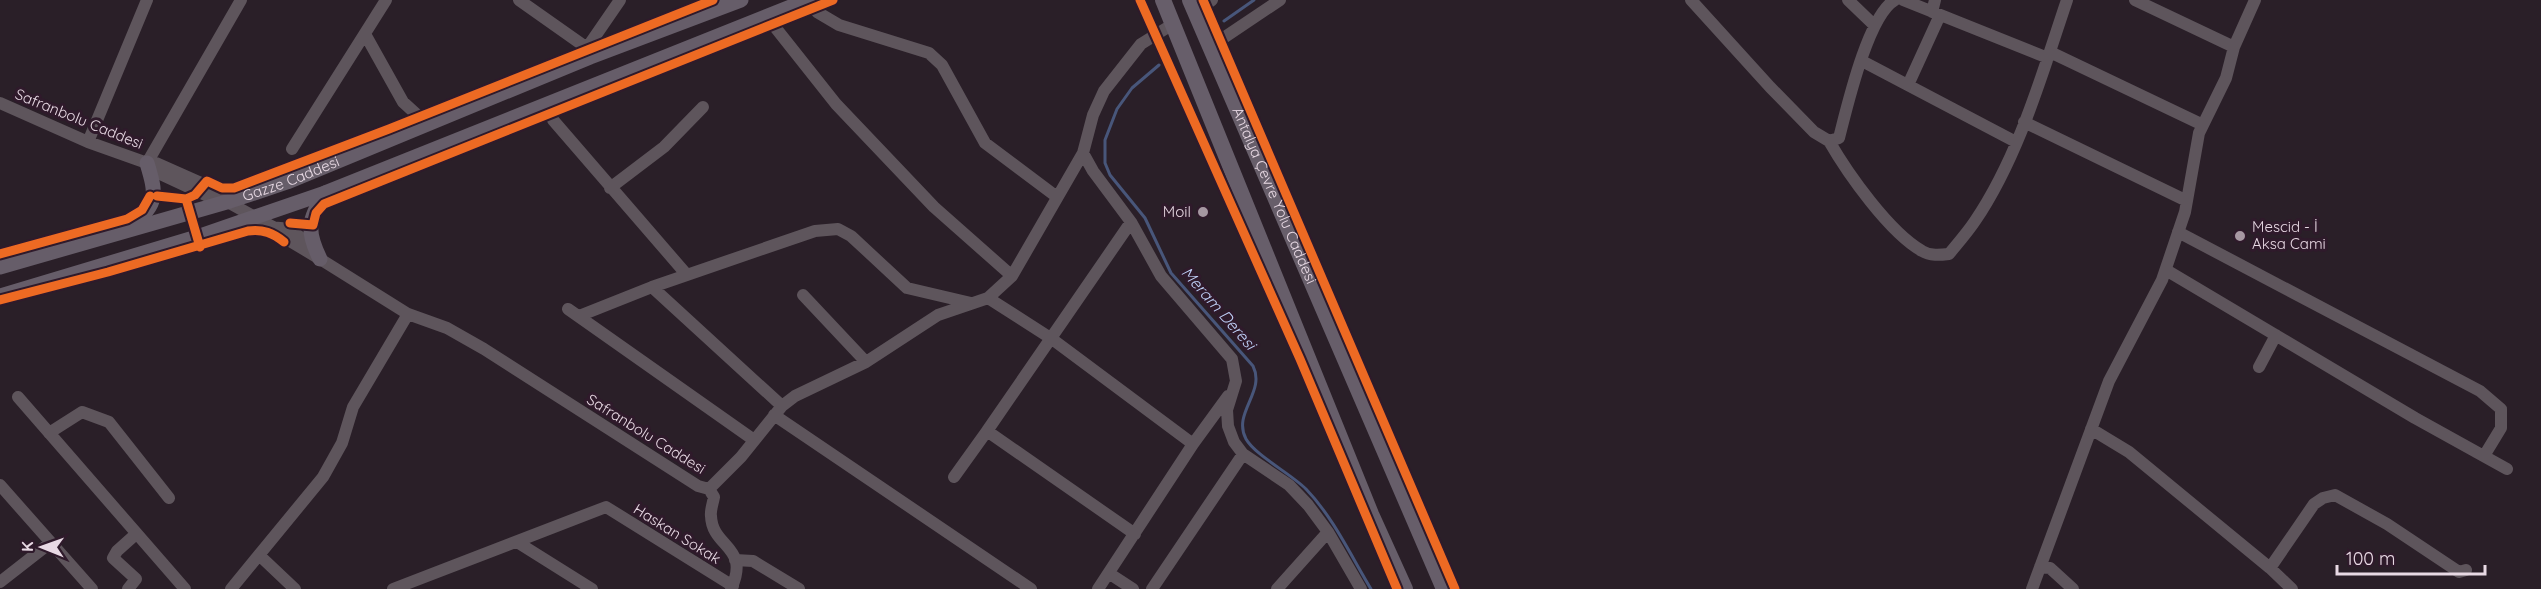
<svg xmlns="http://www.w3.org/2000/svg" width="2541" height="589" viewBox="0 0 2541 589" font-family="Quicksand,sans-serif">
  <rect width="100%" height="100%" fill="#2a1f28"/>
  <g fill="none" stroke-linecap="round" stroke-linejoin="round">
    <path stroke="#48567a" stroke-width="3" d="M1224 21 1254 0
      M1159 65 1132 88 1117 109 1105 140V163L1110 175 1145 218 1171 273 1253 366C1266 392 1232 413 1246 439 1255 455 1291 474 1306 489 1333 517 1351 556 1371 589"/>
    <path stroke="#5e555c" stroke-width="12" d="M519 0 587 48 590 57
      M809 0 817 12 839 25 929 53 942 65 985 143 1057 197
      M1691 0 1770 87 1814 132 1829 141 1839 138C1847 107 1868 15 1895 0
      M1848 0 1874 25
      M1903 0 2048 58
      M2135 0 2234 47
      M1195 12 1212 0
      M1932 12 1935 0
      M767 17 836 104 934 207 1012 276
      M365 34 403 102 427 124
      M1210 47 1280 0
      M587 48 620 0
      M2050 52 2203 125
      M1862 61 2016 142
      M1908 85 1940 15
      M0 103 88 142 147 163H156L210 187 224 200 212 198 154 171 147 163
      M553 120 687 275
      M2024 122 2187 201
      M1829 141C1848 174 1889 232 1922 251 1930 256 1940 255 1949 254 1958 243 1967 233 1975 221 2019 156 2042 74 2067 0
      M88 142 147 0
      M292 149 386 0
      M1083 153 1093 171 1131 222 1161 276 1232 359 1236 381 1227 410 1228 426 1234 442 1243 454 1289 485 1308 505 1328 532 1361 589
      M147 163 241 0
      M610 188 664 147 703 107
      M224 200 275 228 280 235 320 259C310 245 294 226 275 228
      M1131 222 987 431 1135 534
      M2178 232 2480 391 2501 409V428L2484 456
      M320 259 408 314 447 328 484 349 698 486 709 489 741 457 782 406 795 396 866 362 938 315 988 298 1012 276 1083 153 1093 115 1104 91 1141 44 1173 24
      M2166 270 2415 418 2507 469
      M652 287 782 406
      M803 295 866 362
      M988 298 1052 339 1193 444
      M568 309 754 440
      M579 316 652 287 815 231 838 229 851 236 907 288 971 303
      M2259 367 2276 335
      M18 397 185 589
      M774 415 1031 589
      M2091 429 2129 452 2270 568 2292 589
      M49 433 82 412 109 422 169 498
      M954 477 987 431
      M0 485 92 589
      M709 489 714 497C713 503 710 511 711 516 712 548 751 546 731 589
      M517 542 592 589
      M259 555 295 589
      M735 560 753 561 799 589
      M2040 567 2050 568 2073 589
      M2270 568 2314 504 2323 498 2335 495 2387 524 2459 572 2466 570
      M1110 574 1133 589
      M0 582 50 543
      M128 589 136 579 113 558 117 551 136 534
      M231 589 323 477 342 443 353 407 408 314
      M393 589 606 507 733 586
      M1098 589 1193 444 1228 396
      M1152 589 1243 454
      M1277 589 1328 532
      M2032 589 2109 381 2162 280 2185 212 2199 133 2226 78 2234 47 2255 0"/>
    <g stroke="#665d69" stroke-width="15">
      <path d="M131 225C159 205 156 193 147 163"/>
      <path d="M320 259C306 230 308 220 325 193"/>
      <path id="s1" d="M0 267 230 201 287 182 590 57 741 0"/>
      <path d="M0 296 197 237 325 193 808 0"/>
    </g>
    <g stroke="#675e6a" stroke-width="16">
      <path d="M1163 0 1371 514 1405 589"/>
      <path id="s2" d="M1190 0 1444 589"/>
    </g>
    <g stroke="#2f1a2b" stroke-width="13">
      <path id="cycleway" d="M1140 0 1300 359 1397 589
        M1203 0 1455 589
        M157 196 186 199 200 247
        M186 199 195 195 207 181 222 188H234L389 129 713 0
        M290 223 313 225 316 213 324 204 833 0
        M0 254 127 219 142 210 150 196
        M0 300 108 272 248 231C263 229 273 233 284 242"/>
    </g>
    <use href="#cycleway" stroke="#ed6a23" stroke-width="9"/>
  </g>
  <g fill="#a698a2" stroke="#2f1a2b" stroke-width="2">
    <circle cx="1203" cy="212" r="6"/>
    <circle cx="2240" cy="236" r="6"/>
  </g>
  <g text-anchor="middle" stroke-width="6" stroke-linejoin="round" paint-order="stroke">
    <g font-size="15" fill="#e8d9e4" stroke="#2f1a2b">
      <text transform="translate(79 119) rotate(22)" y="5">Safranbolu Caddesi</text>
      <text dy="5" stroke="none"><textPath href="#s1" startOffset="304">Gazze Caddesi</textPath></text>
      <text dy="5" stroke="none"><textPath href="#s2" startOffset="213">Antalya Çevre Yolu Caddesi</textPath></text>
      <text transform="translate(646 434) rotate(32)" y="5">Safranbolu Caddesi</text>
      <text transform="translate(677 534) rotate(32)" y="5">Haskan Sokak</text>
    </g>
    <g font-size="15" fill="#e8d9e4" stroke="#2f1a2b" text-anchor="end">
      <text x="1191" y="217">Moil</text>
      <text x="2252" y="232" text-anchor="start">Mescid - İ<tspan x="2252" dy="17">Aksa Cami</tspan></text>
    </g>
    <g font-size="16" font-style="italic" fill="#bfd0f7" stroke="#2f1a2b">
      <text transform="translate(1219 308) rotate(49)" y="6">Meram Deresi</text>
    </g>
  </g>
  <g transform="translate(42 547) rotate(271)" stroke="#2f1a2b" stroke-width="4.5" paint-order="stroke">
  <path d="M0-4.5L10 22L0 15L-10 22Z" fill="#e8d9e4"/>
  <text y="-9" font-size="16" font-weight="bold" text-anchor="middle" fill="#e8d9e4">K</text>
  </g>
  <path d="M2337 565v9h148v-9" fill="none" stroke="#e8d9e4" stroke-width="3"/>
  <text x="2346" y="565" font-size="18" fill="#e8d9e4" stroke="#2f1a2b" stroke-width="4.5" paint-order="stroke">100 m</text>
</svg>
